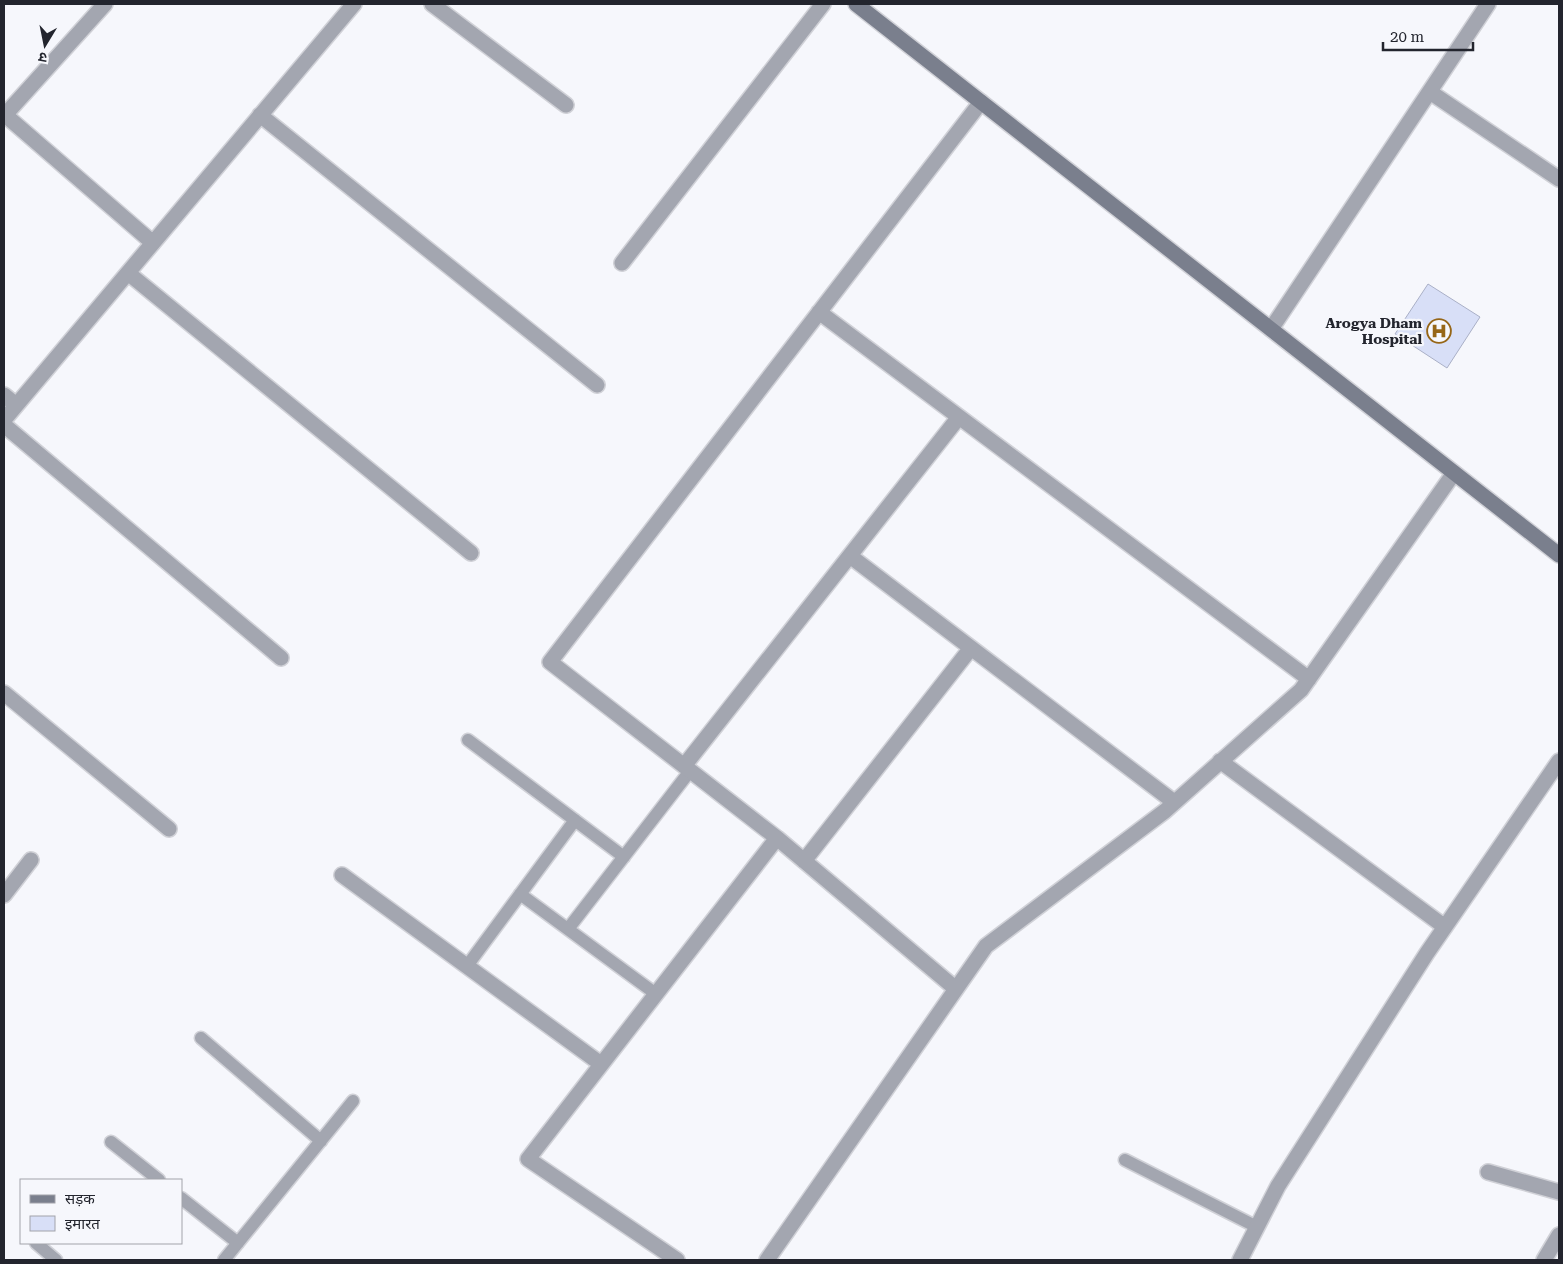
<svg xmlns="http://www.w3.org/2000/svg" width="1563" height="1264" viewBox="0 0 1563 1264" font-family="'Roboto Serif','Noto Sans Devanagari',serif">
  <rect width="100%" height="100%" fill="#f6f7fc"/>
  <path fill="#d8dff7" stroke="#aab0c7" d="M1428 284 1480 317 1447 368 1395 334Z"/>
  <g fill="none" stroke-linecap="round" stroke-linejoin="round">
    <g stroke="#d0d1d7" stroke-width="15">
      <path id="lane" d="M468 740 624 857
        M520 894 656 994
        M568 929 690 771
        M467 966 575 820
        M201 1038 321 1141
        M111 1142 159 1180
        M1125 1160 1257 1227
        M181 1198 238 1243
        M36 1243 56 1260
        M224 1260 353 1101"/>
    </g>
    <g stroke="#d0d1d7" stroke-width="18">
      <path id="street" d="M432 4 566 105
        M1430 92 1559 179
        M4 114 153 243
        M5 115 105 4
        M260 115 597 385
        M622 263 823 4
        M128 273 471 553
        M819 312 1309 679
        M1271 329 1488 4
        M4 395 16 405
        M4 420 354 4
        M4 425 281 658
        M850 556 1174 802
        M4 693 169 829
        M1220 761 1445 927
        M684 766 959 417
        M804 861 971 648
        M342 875 601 1064
        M4 895 31 860
        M956 989 777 838 550 662 981 102
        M1488 1172 1559 1192
        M677 1260 528 1159 777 838
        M767 1260 986 946 1165 811 1301 690 1454 473
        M1240 1260 1278 1186 1427 953 1559 761
        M1544 1260 1559 1235"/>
    </g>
    <g stroke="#d0d1d7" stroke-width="18">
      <path id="secondary" d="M856 4 1559 555"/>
    </g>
    <use href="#lane" stroke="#a3a6b0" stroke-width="12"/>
    <use href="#street" stroke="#a3a6b0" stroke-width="15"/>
    <use href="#secondary" stroke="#7a7f8d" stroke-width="15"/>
  </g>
  <defs>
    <g id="hospital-ring" transform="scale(1.25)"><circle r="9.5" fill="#f6f7fc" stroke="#966617" stroke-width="1.5"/><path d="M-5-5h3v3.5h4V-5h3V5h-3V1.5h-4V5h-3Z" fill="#966617"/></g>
  </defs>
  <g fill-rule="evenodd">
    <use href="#hospital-ring" x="1439" y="331"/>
  </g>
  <g text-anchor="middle" stroke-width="4.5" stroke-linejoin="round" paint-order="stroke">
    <g font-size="14" font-weight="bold" fill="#23252e" stroke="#f6f7fc" text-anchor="end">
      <text x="1422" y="328">Arogya Dham<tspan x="1422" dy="16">Hospital</tspan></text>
    </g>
  </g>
  <rect width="1563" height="1264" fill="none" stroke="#23252e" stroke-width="10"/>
  <rect x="20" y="1179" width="162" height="65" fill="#f6f7fc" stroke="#a2a3aa"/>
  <rect x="30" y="1195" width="25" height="8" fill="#7a7f8d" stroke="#a2a3aa"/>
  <text x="65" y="1204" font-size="15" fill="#23252e">सड़क</text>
  <rect x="30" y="1216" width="25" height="15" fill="#d8dff7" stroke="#a2a3aa"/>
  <text x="65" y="1229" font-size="15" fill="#23252e">इमारत</text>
  <g transform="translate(45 45) rotate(190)" stroke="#f6f7fc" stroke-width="4" paint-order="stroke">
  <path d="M0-4L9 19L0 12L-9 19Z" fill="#23252e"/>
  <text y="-8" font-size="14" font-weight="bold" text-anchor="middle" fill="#23252e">उ</text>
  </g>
  <path d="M1383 42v8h90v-8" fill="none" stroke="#23252e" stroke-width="2.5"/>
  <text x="1390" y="42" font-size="15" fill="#23252e" stroke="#f6f7fc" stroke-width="4" paint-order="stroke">20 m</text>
</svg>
